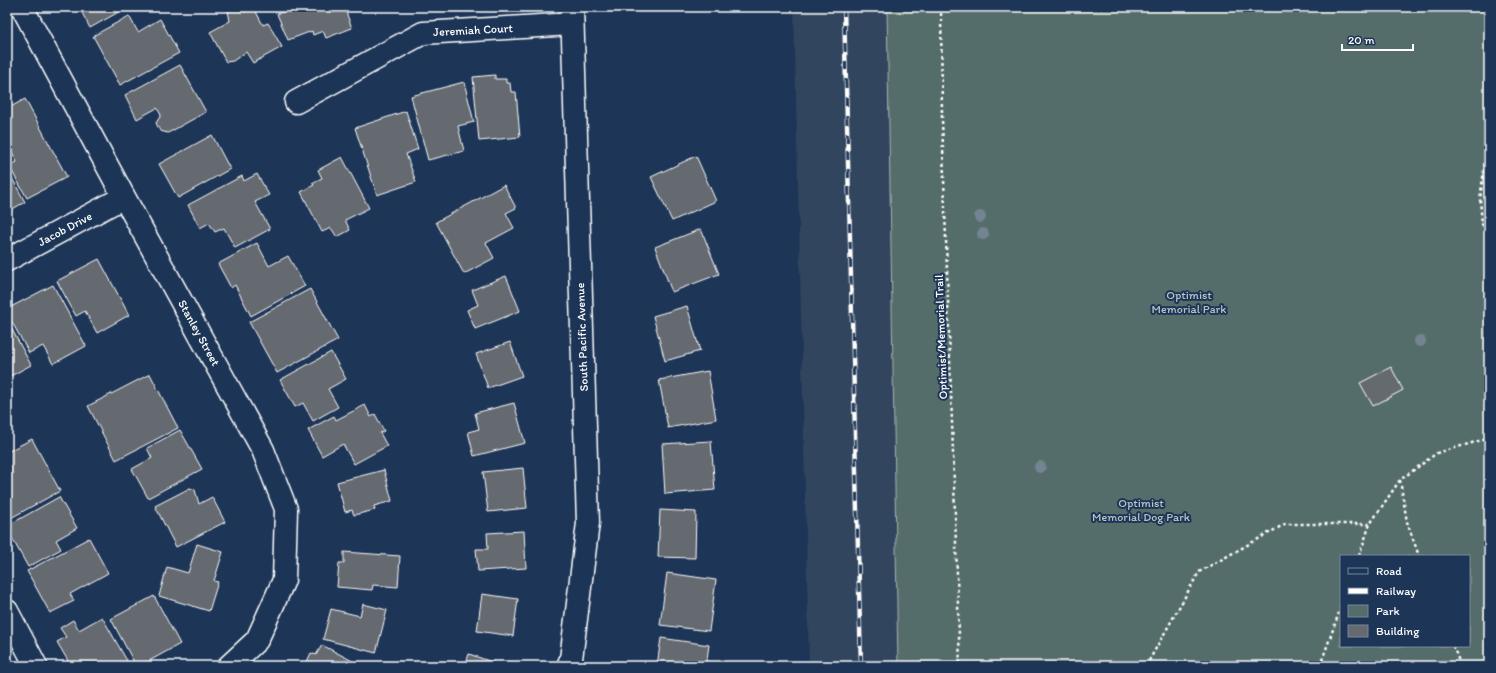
<svg xmlns="http://www.w3.org/2000/svg" width="1496" height="673" viewBox="0 0 1496 673" font-family="Itim,sans-serif">
  <rect width="100%" height="100%" fill="#1d3557"/>
  <filter id="ink" filterUnits="userSpaceOnUse"><feTurbulence type="fractalNoise" baseFrequency=".025" numOctaves="2"/><feDisplacementMap in="SourceGraphic" scale="8" xChannelSelector="R" yChannelSelector="G"/><feConvolveMatrix kernelMatrix="1 2 1 2 8 2 1 2 1" color-interpolation-filters="sRGB"/></filter>
  <g filter="url(#ink)">
    <path fill="#33455e" d="M794 7H887L898 666H809Z"/>
    <path fill="#546d6a" stroke="#aab6b4" fill-rule="evenodd" d="M887 7H1489V666H898ZM1341 556H1469V646H1341Z"/>
    <path fill="#656970" stroke="#fff" d="M79 7H123L124 9 90 28Z
      M236 7H239L245 12 254 8 263 25 268 23 282 47 253 63 246 52 233 61 226 62 210 32 230 21 228 11Z
      M292 7H344L352 28 326 38 323 31 313 35 312 31 288 40 277 14 293 8Z
      M129 16 138 32 160 19 179 53 120 85 93 36Z
      M180 65 206 112 168 133 160 131 156 123 161 115 157 108 137 119 125 95Z
      M495 75V79H506V83H510L511 92H516L520 137 479 141 473 77Z
      M464 82 474 122 458 126 464 151 428 160 411 96Z
      M25 99 67 177 27 198 9 166 17 162 7 142V109Z
      M406 111 418 149 406 154 416 182 377 195 355 128Z
      M212 135 230 169 178 198 159 164Z
      M696 156 716 201 672 221 651 177Z
      M342 157 369 208 345 220 350 230 337 237 331 228 322 232 301 192 314 185 312 183 322 178 318 170Z
      M7 169 25 202 7 212Z
      M257 174 269 195 255 202 270 229 235 248 224 228 215 232 209 223 200 228 188 205 242 176 244 181Z
      M504 185 516 208 506 213 514 228 486 243 494 258 464 274 436 222Z
      M701 229 719 274 672 292 655 247Z
      M257 243 269 266 288 256 305 286 251 316 235 285 231 288 218 264Z
      M99 259 129 315 97 333 85 311 76 316 57 281Z
      M506 276 520 311 475 329 467 310 478 305 472 290Z
      M53 285 86 346 53 364 43 346 29 353 7 313V309Z
      M310 289 338 340 277 373 249 322Z
      M687 306 700 351 665 361 653 316Z
      M7 320 31 365 7 378Z
      M510 342 522 376 488 388 476 354Z
      M331 352 346 379 328 389 338 407 313 421 303 403 295 407 280 380Z
      M1391 367 1403 390 1373 406 1360 383Z
      M708 371 716 419 668 428 659 380Z
      M150 374 178 428 116 460 88 406Z
      M514 403 525 443 474 456 468 432 479 429 475 413Z
      M365 405 371 417 375 414 384 431 380 433 387 446 354 464 343 444 322 456 308 430 334 416 336 420Z
      M180 430 202 469 148 498 132 469 152 458 147 448Z
      M32 439 60 491 7 520V491L11 489 7 485V452Z
      M711 441 715 490 665 494 662 444Z
      M523 468 527 508 488 512 483 472Z
      M384 470 392 501 374 506 375 510 354 515 352 510 345 512 337 482Z
      M190 488 195 490 199 504 212 497 225 522 176 547 155 506Z
      M59 497 77 528 56 540 61 549 28 567 7 529V526Z
      M660 510 696 512 695 558 658 557Z
      M524 531 526 568 478 571 476 549H488L487 533Z
      M89 538 108 573 70 594 74 601 50 613 27 571Z
      M197 544 223 552 214 581 218 582 209 611 159 596 167 567 188 573Z
      M344 552 400 556 398 587 373 585 372 590 337 587 339 563H344Z
      M667 573 716 580 709 631 660 625Z
      M482 594 518 599 513 636 477 631Z
      M154 596 180 644 140 666H136L111 619Z
      M363 604 387 610 376 653 323 639 331 609 360 616Z
      M102 617 130 666H71L57 642 66 637 60 628 73 620 79 630Z
      M661 638 709 645 706 666H657Z
      M322 645 362 666H305L311 653 316 655Z
      M469 654 503 666H465Z"/>
    <g fill="none" stroke-linecap="round" stroke-linejoin="round">
      <g stroke="#fff" stroke-width="25">
        <path id="street" d="M22 7 124 197 263 450 286 509 284 580 257 640 229 666
          M296 102 423 33 572 24
          M7 260 124 197
          M7 611 36 666"/>
      </g>
      <g stroke="#fff" stroke-width="25">
        <path id="secondary" d="M568 666 571 659 588 523 572 7"/>
      </g>
      <path stroke="#fff" stroke-width="2.5" stroke-dasharray="3 3" stroke-linecap="butt" d="M941 7 942 118 960 666
        M1088 7 1098 9 1115 7
        M1489 134 1480 199 1482 224 1489 237
        M1400 480 1407 522 1419 556
        M1359 556 1370 524 1400 480 1437 453 1489 438
        M1453 646 1461 666
        M1146 666 1199 572 1285 524H1370
        M1320 666 1341 607"/>
      <use href="#street" stroke="#1d3557" stroke-width="22"/>
      <use href="#secondary" stroke="#1d3557" stroke-width="22"/>
      <g stroke="#fff" stroke-width="4.5">
        <path id="rail" d="M844 7 861 666"/>
      </g>
      <use href="#rail" stroke="#1d3557" stroke-width="3" stroke-dasharray="9" stroke-linecap="butt"/>
    </g>
    <g fill="#748492">
      <circle cx="980" cy="217" r="6"/>
      <circle cx="983" cy="234" r="6"/>
      <circle cx="1420" cy="341" r="6"/>
      <circle cx="1040" cy="467" r="6"/>
    </g>
  </g>
  <g text-anchor="middle" stroke-width="4" stroke-linejoin="round" paint-order="stroke">
    <g font-size="12" fill="#fff" stroke="#1d3557">
      <text transform="translate(473 30) rotate(-3)" y="4">Jeremiah Court</text>
      <text transform="translate(65 229) rotate(-28)" y="4">Jacob Drive</text>
      <text transform="translate(199 333) rotate(61)" y="4">Stanley Street</text>
      <text transform="translate(582 337) rotate(-92)" y="4">South Pacific Avenue</text>
      <text transform="translate(941 337) rotate(-92)" y="4">Optimist/Memorial Trail</text>
    </g>
    <g font-size="12" fill="#bbc5c3" stroke="#1d3557">
      <text x="1189" y="299">Optimist<tspan x="1189" dy="14">Memorial Park</tspan></text>
      <text x="1141" y="507">Optimist<tspan x="1141" dy="14">Memorial Dog Park</tspan></text>
    </g>
  </g>
  <rect width="1496" height="673" fill="none" stroke="#1d3557" stroke-width="24"/>
  <rect x="12" y="12" width="1472" height="649" fill="none" stroke="#fff" stroke-width="1.5" filter="url(#ink)"/>
  <rect x="1340" y="555" width="130" height="92" fill="#1d3557" stroke="#77869a"/>
  <rect x="1348" y="568" width="20" height="6" fill="#1d3557" stroke="#77869a"/>
  <text x="1376" y="575" font-size="12" fill="#ffffff">Road</text>
  <rect x="1348" y="588" width="20" height="6" fill="#ffffff" stroke="#77869a"/>
  <text x="1376" y="595" font-size="12" fill="#ffffff">Railway</text>
  <rect x="1348" y="605" width="20" height="12" fill="#546d6a" stroke="#77869a"/>
  <text x="1376" y="615" font-size="12" fill="#ffffff">Park</text>
  <rect x="1348" y="625" width="20" height="12" fill="#656970" stroke="#77869a"/>
  <text x="1376" y="635" font-size="12" fill="#ffffff">Building</text>
  <path d="M1342 44v6h71v-6" fill="none" stroke="#ffffff" stroke-width="2"/>
  <text x="1348" y="44" font-size="12" fill="#ffffff" stroke="#1d3557" stroke-width="3" paint-order="stroke">20 m</text>
</svg>
